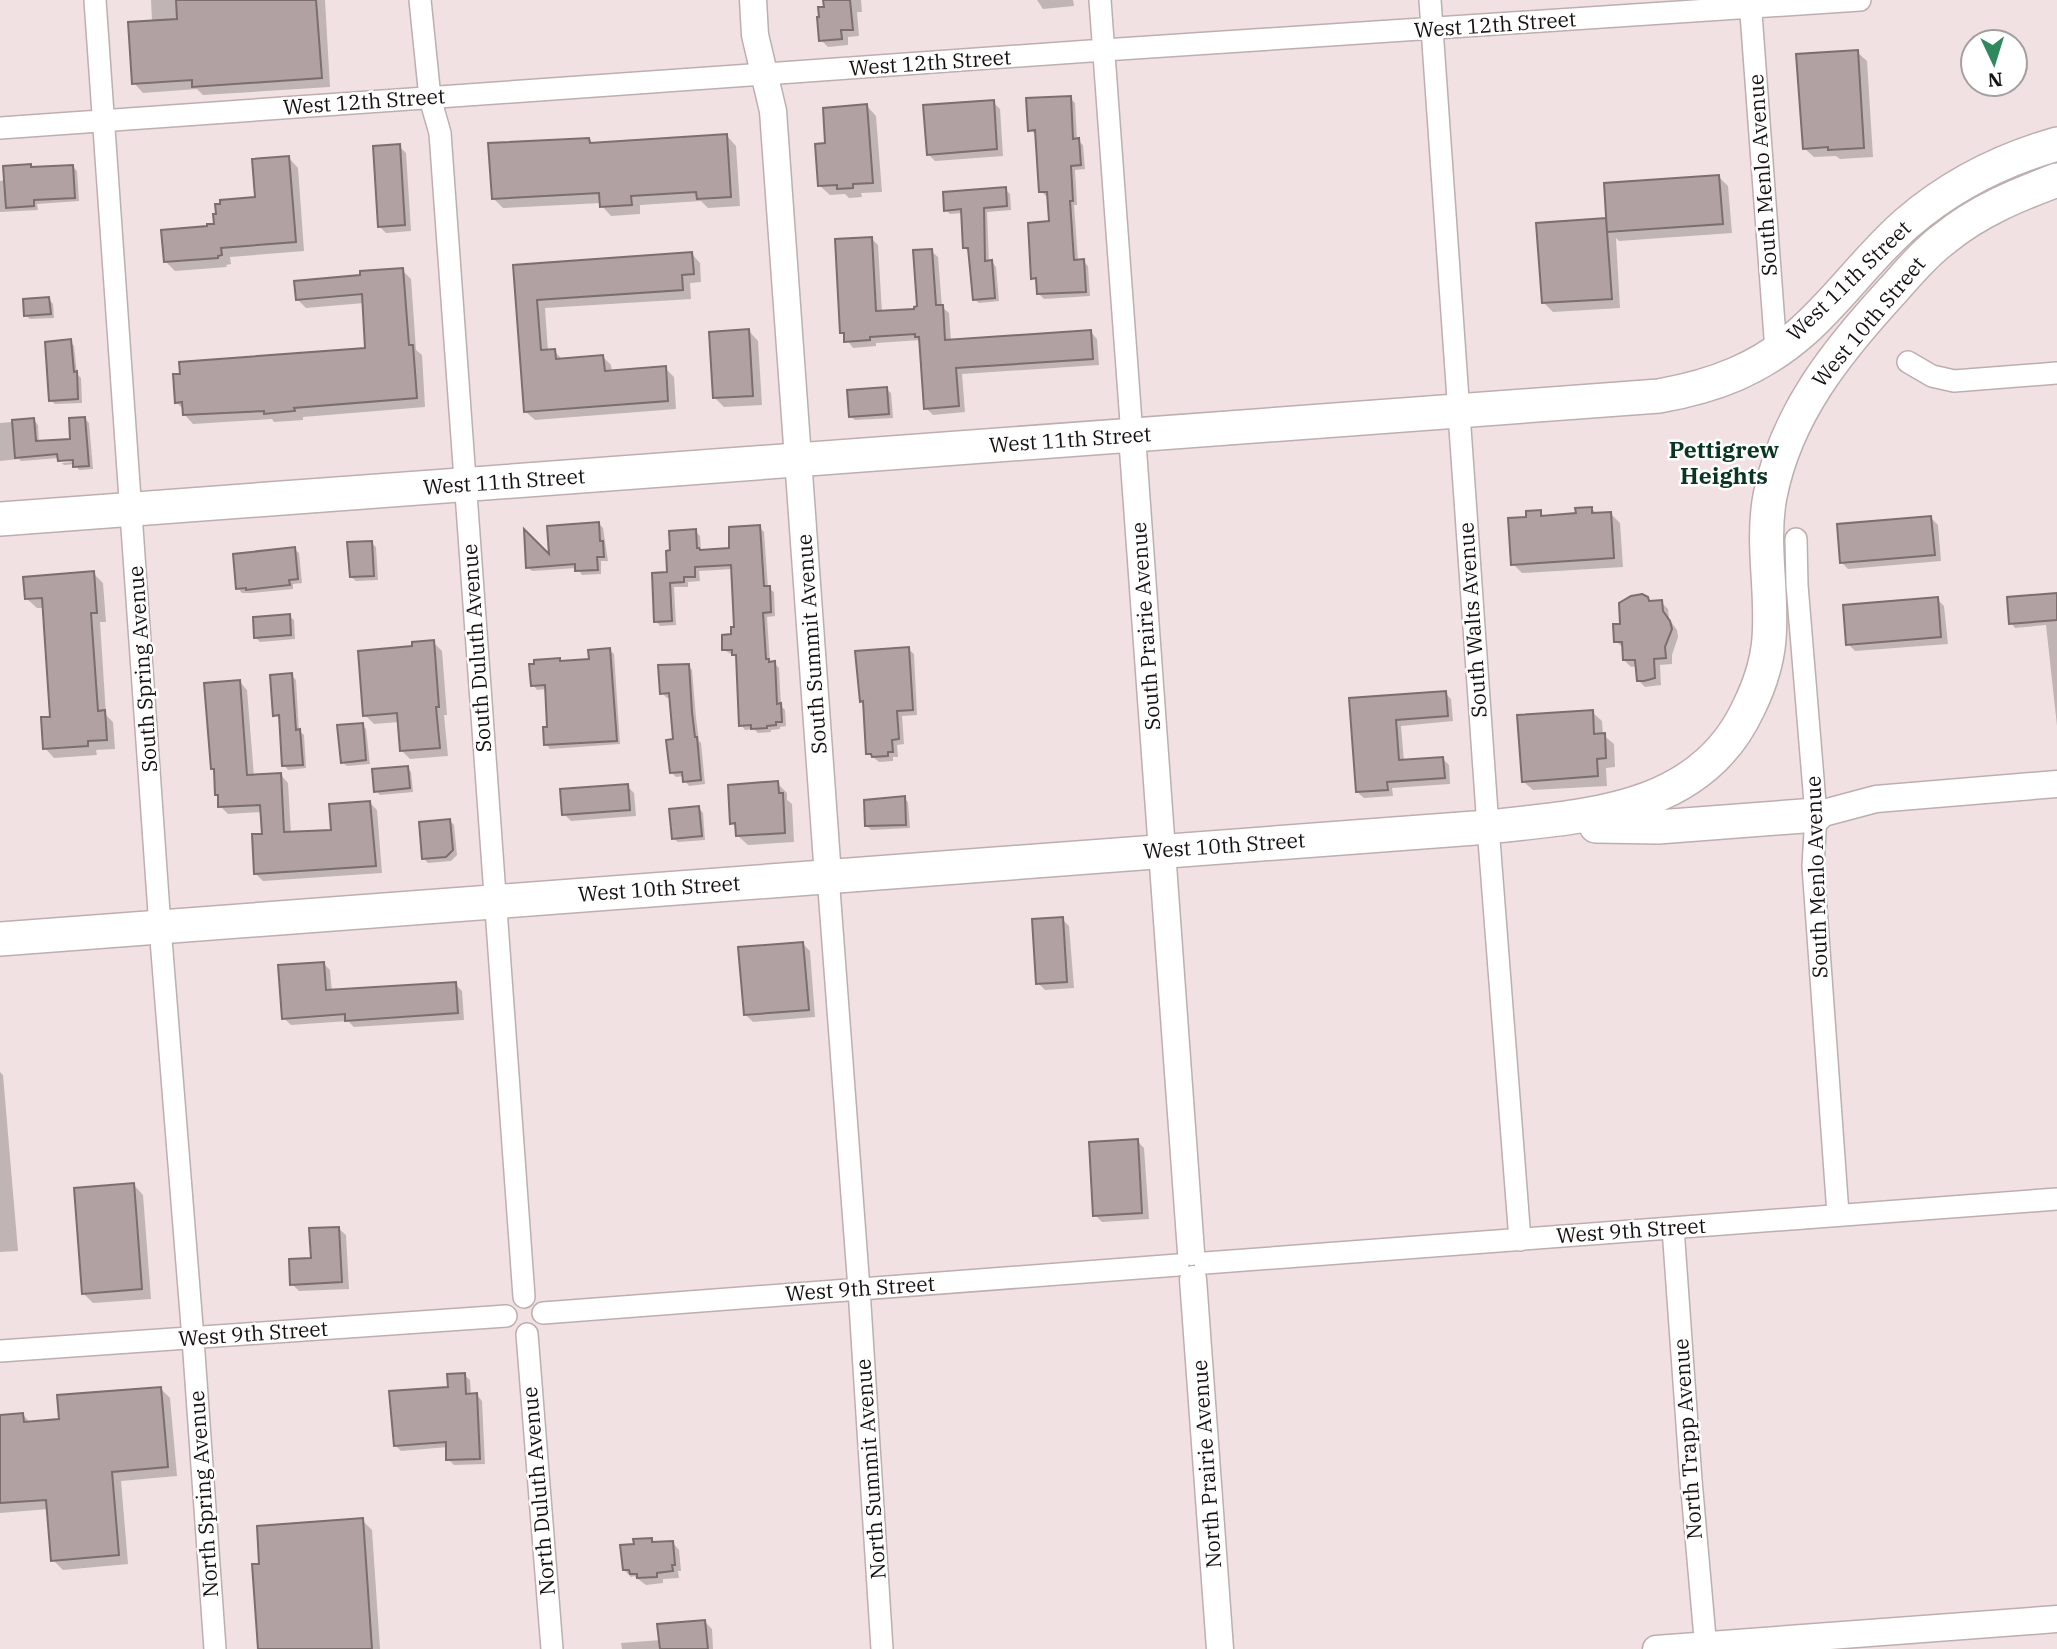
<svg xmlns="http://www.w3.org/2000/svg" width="2057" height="1649" viewBox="0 0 2057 1649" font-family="'IBM Plex Serif',serif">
  <rect width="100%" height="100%" fill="#f2e1e2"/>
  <path fill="#0003" d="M151 0H325L330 87 203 95 197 89 143 93 134 83 152 22Z
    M825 0H861L862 12H857L859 36 848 37V45L828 47 821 40 826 8Z
    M1037 0H1073L1074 6 1043 9Z
    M1857 52 1867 61 1873 157 1840 159 1836 156 1814 157 1804 148Z
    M1070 98 1075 103 1077 140 1083 145 1085 169 1075 170 1077 205H1074L1078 261H1083L1088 266 1090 296 1044 299 1039 294 1038 283 1033 278 1051 223 1049 196H1046L1041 191 1037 135 1030 130Z
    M993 102 1000 109 1003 156 935 161 928 154Z
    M867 106 876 116 882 192 861 193 862 197 849 198 845 194 830 195 820 186 827 145Z
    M727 136 736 146 740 206 708 208 701 201 640 205V214L611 216 602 206 601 203 503 208 493 198 589 139 593 144Z
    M399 146 406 153 411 231 386 233 379 226Z
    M289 158 298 168 304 251 230 257 231 264 226 265 227 267 175 271 165 261 215 225 222 205 257 199Z
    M31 166 33 169 72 166 77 171 79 201 37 204 38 210 0 212V181L5 180Z
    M1718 176 1728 186 1732 233 1619 241 1616 238 1620 308 1553 312 1544 303 1605 220 1608 223Z
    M1005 189 1010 194 1011 210 987 212 989 263 992 262 996 267 999 301 979 303 974 299 969 252 964 247 963 213 950 214 946 210Z
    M872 239 878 245 882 313 916 310 919 308 931 251 938 257 942 307 949 313 951 342 1091 332 1097 339 1099 365 962 374 965 412 933 415 926 408 921 340 876 343V346L853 348 842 333Z
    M692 254 700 263 701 282 690 283 691 299 545 308 548 351H554L563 360 603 357 611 365 612 372 665 368 674 377 676 409 535 420 526 412 515 266Z
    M402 270 411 279 416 350 422 355 425 407 303 417V420L274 422 272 419 193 424 185 415 184 410 176 402 367 350 364 303 306 308 297 299 362 277Z
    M49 299 53 304 54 318 30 319 25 315Z
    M749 331 758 341 762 405 724 407 714 397Z
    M70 341 74 346 77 374 81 378 82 403 55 404 50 400Z
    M886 389 891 393 893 418 855 420 850 416Z
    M84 418 89 423 93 469 79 470 75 464 64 465 62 463 82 461 81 458 61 459V462L59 458 21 461 19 459 0 461V423L34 420 38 425 39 443 72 440Z
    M1591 508 1597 514 1610 513 1620 523 1623 567 1522 573 1513 564 1528 518 1540 512 1545 517 1578 515Z
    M1931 518 1938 525 1941 561 1848 569 1841 562Z
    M599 524 603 528 608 561H601V574L582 575 577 568 532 571 527 567 552 559Z
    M759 527 764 532 768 588 774 592 775 616 767 617 770 663H774L779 668 781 706 785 710 786 726 780 727V729L771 730V732L758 733 754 729 745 730 741 725 738 658 724 650 736 629 733 569 699 571 700 581 688 582V587H674L676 625 660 626 656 621 669 573 695 531 700 536 701 552 730 550Z
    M371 543 376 547 378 580 356 581 351 577Z
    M294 549 299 553 302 583 293 584V589L252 593H242L238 588Z
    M93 573 103 583 106 622H100L106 715 113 722 115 749 96 750 97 755 54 758 45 748 52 718 44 608H37L27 599Z
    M2057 595V726L2046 625 2015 628 2011 623Z
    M1647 598 1652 602H1661L1668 609 1669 619 1677 630 1678 637 1672 655V664L1660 665 1661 685 1645 687 1638 680 1637 666 1631 667 1624 660V649L1616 641 1622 626Z
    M1937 599 1944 606 1948 644 1855 651 1848 644Z
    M289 616 294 620 295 639 260 642 256 638Z
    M433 642 442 651 447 715H444L448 756 410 759 402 751 399 722 374 724 365 715 414 648Z
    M908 649 914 654 917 715 902 716 904 744 897 745 898 757H893V761L879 762 868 753 865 704 861 701Z
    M609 650 614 654 620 744 550 749 546 744 549 729 547 689 537 690 533 685 559 660 563 663 591 661Z
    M688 666 692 670 696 718 699 741 701 743 705 784 689 786 685 781 684 776 676 777 671 772 675 741 672 697 667 698 662 693Z
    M291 675 296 680 299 731 304 735 306 768 288 770 284 765 281 719 275 715Z
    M240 682 247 690 254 776 281 775 288 783 291 834 333 832 370 803 377 810 382 873 263 881 256 874 264 835 262 812 228 814 220 806V797L217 794 216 771 213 768Z
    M1445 693 1451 699 1453 721 1401 726 1404 762 1443 759 1449 765 1450 784 1392 788 1393 796 1364 798 1357 792 1350 699Z
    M1592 712 1602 721 1603 735 1614 744 1615 767 1606 768 1607 786 1533 790 1523 781Z
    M362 725 366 729 370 764 347 766 342 762Z
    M407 767 411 772 413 792 380 795 376 791Z
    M777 783 787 793V800L792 804 794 842 748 845 738 836 737 828 732 823Z
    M627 786 634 793 636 816 571 821 564 814Z
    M904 798 908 802 910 828 871 830 867 826Z
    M699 808 703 813 705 840 678 842 673 838Z
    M450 821 454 825 457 855 451 861 428 863 424 859Z
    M1062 919 1069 926 1074 988 1045 990 1038 983Z
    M803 944 810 951 815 1017 753 1022 746 1015Z
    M323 963 330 970 332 992 455 984 462 991 464 1020 354 1027 348 1021 291 1025 284 1018Z
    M0 1072 3 1075 18 1251 0 1252Z
    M1137 1141 1144 1148 1149 1219 1102 1222 1095 1215Z
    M134 1185 143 1195 151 1299 93 1303 83 1293Z
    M338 1228 346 1235 349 1289 299 1291 292 1284Z
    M464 1375 470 1380 471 1395H477L482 1401 485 1464 454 1465 448 1459V1447L401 1451 395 1445Z
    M160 1388 170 1398 177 1476 121 1481 128 1564 63 1570 53 1560 49 1509 0 1513V1417L23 1415 31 1423 61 1421Z
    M362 1520 372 1530 380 1649H260Z
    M651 1539 656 1544 672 1542 679 1550 681 1571H678L679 1578 663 1579V1583L646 1585 634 1576 631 1577 624 1570 635 1546Z
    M705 1622 712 1629 713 1649H622L621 1643 661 1640Z"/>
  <path fill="#b1a1a3" stroke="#7c6d6f" stroke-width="2" d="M176 0H316L322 78 192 87V80L132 84 128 22 177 19Z
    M823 0H850L853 30H841L842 39 819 41 817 17H819L818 7H824Z
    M1858 50 1864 148 1828 150V147L1803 149 1796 54Z
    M1071 96 1073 139 1079 138 1081 165 1071 166 1073 201H1070L1074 260 1084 259 1086 292 1037 294 1036 278 1031 279 1028 223 1049 221 1047 192H1039L1035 130 1028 131 1026 98Z
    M994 100 997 149 927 155 923 105Z
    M867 104 873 183 853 184V188L837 189V185L818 186 815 144 825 143 823 108Z
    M727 134 731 197 697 199 696 192 631 196 632 205 600 207 599 193 492 199 488 143 589 138 590 143Z
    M400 144 405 225 378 227 373 146Z
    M289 156 296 242 221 248 222 255 218 256V258L164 262 161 230 207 226V224H214L213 214H216L215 204H220V200L255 197 252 159Z
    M31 164V167L73 165 75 198 34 200V206L6 208 3 166Z
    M1719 175 1723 224 1607 232 1604 183Z
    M1006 187 1007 206 984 208 985 261 992 260 995 298 973 300 968 248H963L961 209 944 211 943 192Z
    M1606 218 1612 299 1542 303 1536 223Z
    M872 237 876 311 914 309V307L917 306 913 250 932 249 936 305H943L945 340 1091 330 1093 359 956 368 959 406 924 409 919 337H915V334L870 337V340L844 342V333H840L835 239Z
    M692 252 694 274 682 275 683 290 537 300 541 350 555 349 556 359 603 355 605 371 666 366 668 401 524 412 513 265Z
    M403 268 409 345H413L417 398 294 408 295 411 264 414V411L183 415 182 402 175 403 173 374H180L179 362 365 348 362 294 296 300 294 281 360 275V271Z
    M49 297 51 314 24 316 23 299Z
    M749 329 753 396 713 398 709 332Z
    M71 339 74 372 77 371 78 399 49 401 45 342Z
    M887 387 889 414 849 417 847 390Z
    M85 417 89 466 73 467V460L58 461 57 454 15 458 12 420 34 418 36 441 70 439 69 418Z
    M1592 507V513L1611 512 1614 558 1511 565 1508 518 1526 517V511L1541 510V516L1576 513 1575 508Z
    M1931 516 1935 555 1840 563 1837 524Z
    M599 522 600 541H603L604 557H597L598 570 575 571V564L526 568 524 529 549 554 547 526Z
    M760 525 764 586H770L771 612 763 613 766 659H769V662L775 661 777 704 781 703 782 722H776V725L767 726V728L751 729V725L739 726 736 655H732V650H722V635L731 634V627H734L731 565 695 567V577H684V582L670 583 672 621 654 622 652 573 667 572 666 551 670 550 669 531 696 529 697 548H699L700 550 729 548V527Z
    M372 541 374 576 350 577 347 542Z
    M295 547 298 579 289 580 290 585 246 590V588L236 589 233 554Z
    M94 571 97 613H91L98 711 105 710 107 740 88 741V746L43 749 41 717H50L42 598 25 599 23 577Z
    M2057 593V620L2009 624 2007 597Z
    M1642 594 1648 597 1649 601 1662 600 1663 611 1670 621 1672 629 1665 647 1666 658 1654 659 1655 678 1644 681H1637L1635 660H1623L1622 642H1614L1613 624H1620L1619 603 1631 596Z
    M1938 597 1941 637 1846 645 1843 605Z
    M290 614 291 635 254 638 253 617Z
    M434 640 439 707H436L440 748 400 751 397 713 363 716 358 651 412 646V642Z
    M909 647 913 710 897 711 899 739 892 740 893 752H888V756L872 757 871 754H866L863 701 860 702 855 651Z
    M610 648 617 741 544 745 543 727H547L545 685 531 686 529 664H534V660L560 658V661L589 659 588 650Z
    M689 664 692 712 695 737H697L701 780 683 782 682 772 670 773 666 740 673 739 669 693 660 694 658 665Z
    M292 673 296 730 300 729 303 765 282 766 279 715 273 716 270 675Z
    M240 680 247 775 281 773 284 832 331 830 329 804 370 801 376 866 254 874 252 834H262L260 805 218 807V795H215L214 769H211L204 683Z
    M1446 691 1448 716 1396 720 1399 760 1443 757 1445 778 1387 782 1388 790 1356 792 1349 698Z
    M1593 710 1594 734 1605 733 1606 758 1597 759 1598 776 1522 782 1517 715Z
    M363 723 366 760 341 763 337 725Z
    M408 766 410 788 374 792 372 769Z
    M778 781 779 793H783L785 833 736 836 735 823 730 824 728 785Z
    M628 784 630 810 562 815 560 789Z
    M905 796 906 825 865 826 864 800Z
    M699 806 702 836 672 839 669 809Z
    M450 819 453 850 446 857 422 859 419 822Z
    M1063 917 1067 982 1036 984 1032 919Z
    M803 942 809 1010 744 1015 738 947Z
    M324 962 326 990 456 982 458 1013 345 1021V1014L282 1019 278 965Z
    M1138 1139 1142 1213 1093 1216 1089 1142Z
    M134 1183 142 1289 82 1294 74 1188Z
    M339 1227 342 1282 290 1285 289 1259 311 1258 309 1228Z
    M465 1373 466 1394 477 1393 480 1459 446 1460V1442L394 1446 389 1391 448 1387 447 1374Z
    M161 1387 168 1467 112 1472 119 1555 51 1561 46 1500 0 1503V1415L23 1413 24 1422 59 1419 57 1395Z
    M363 1518 372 1649H258L252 1564H259L257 1526Z
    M652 1538V1542L673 1541 675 1565H672L673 1571 657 1573V1577L637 1578V1574H630L629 1570H623L620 1545 634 1544 633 1539Z
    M705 1620 708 1649H660L657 1624Z"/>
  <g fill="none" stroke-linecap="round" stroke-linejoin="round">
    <g stroke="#beaeaf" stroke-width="24">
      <path id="minor" d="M95 0 160 927 193 1339 215 1649
        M420 0 430 98 440 133 524 1297
        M1100 0 1132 436
        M1430 0 1488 827 1520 1240
        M1750 0 1776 351
        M0 128 1104 50 1860 0
        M1908 362 1932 376 1954 381 2057 373
        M1796 539 1797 585 1816 815 1813 866 1838 1214
        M828 876 859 1289 882 1649
        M1673 1228 1691 1480 1706 1649
        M1205 1263 2057 1199
        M543 1313 1178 1265
        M527 1334 552 1649
        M0 1351 506 1316"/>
    </g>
    <g stroke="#beaeaf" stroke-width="29">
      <path id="tertiary" d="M753 0 755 35 773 111 828 876
        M1132 436 1191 1252
        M1816 815 1876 799 2057 784
        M1193 1279 1220 1649
        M1656 1649 2057 1619"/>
    </g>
    <g stroke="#beaeaf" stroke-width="36">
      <path id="primary" d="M0 519 1659 396C1715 386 1760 369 1803 331 1840 298 1869 256 1907 223 1951 185 2001 160 2057 144
        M1596 826 1658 827 1816 815
        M0 939 1488 827C1587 816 1700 812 1748 709 1759 687 1767 664 1769 639 1773 591 1761 544 1770 496 1786 414 1837 351 1893 290 1909 272 1925 253 1945 238 1978 211 2017 195 2057 180"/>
    </g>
    <use href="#minor" stroke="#fff" stroke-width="21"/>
    <use href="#tertiary" stroke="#fff" stroke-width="26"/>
    <use href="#primary" stroke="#fff" stroke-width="33"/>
  </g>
  <g text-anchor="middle" stroke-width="5" stroke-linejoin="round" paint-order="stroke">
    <g font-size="21" fill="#171212" stroke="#fff">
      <text transform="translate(1495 25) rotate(-4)" y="7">West 12th Street</text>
      <text transform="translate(930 63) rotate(-4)" y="7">West 12th Street</text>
      <text transform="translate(364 102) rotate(-4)" y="7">West 12th Street</text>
      <text transform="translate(1763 175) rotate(-94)" y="7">South Menlo Avenue</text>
      <text transform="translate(1849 281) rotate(-44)" y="7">West 11th Street</text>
      <text transform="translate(1869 322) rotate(-50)" y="7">West 10th Street</text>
      <text transform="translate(1070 440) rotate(-4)" y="7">West 11th Street</text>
      <text transform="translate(504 482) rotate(-4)" y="7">West 11th Street</text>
      <text transform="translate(1473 620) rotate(-94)" y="7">South Walts Avenue</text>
      <text transform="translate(1146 626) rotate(-94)" y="7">South Prairie Avenue</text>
      <text transform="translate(812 644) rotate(-94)" y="7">South Summit Avenue</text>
      <text transform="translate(477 648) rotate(-94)" y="7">South Duluth Avenue</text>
      <text transform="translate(143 669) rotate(-94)" y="7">South Spring Avenue</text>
      <text transform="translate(1224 846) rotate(-4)" y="7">West 10th Street</text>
      <text transform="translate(1817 877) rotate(-92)" y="7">South Menlo Avenue</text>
      <text transform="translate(659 889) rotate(-4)" y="7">West 10th Street</text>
      <text transform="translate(1631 1231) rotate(-4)" y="7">West 9th Street</text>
      <text transform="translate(860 1289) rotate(-4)" y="7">West 9th Street</text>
      <text transform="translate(253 1334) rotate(-4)" y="7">West 9th Street</text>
      <text transform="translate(1688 1439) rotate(-94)" y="7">North Trapp Avenue</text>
      <text transform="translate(1207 1464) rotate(-94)" y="7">North Prairie Avenue</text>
      <text transform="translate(871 1469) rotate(-94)" y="7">North Summit Avenue</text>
      <text transform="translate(539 1491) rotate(-95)" y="7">North Duluth Avenue</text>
      <text transform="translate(204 1494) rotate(-94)" y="7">North Spring Avenue</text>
    </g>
    <g font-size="23" font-weight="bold" fill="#093622" stroke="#fff">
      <text x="1724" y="458">Pettigrew<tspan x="1724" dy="26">Heights</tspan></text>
    </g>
  </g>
  <g transform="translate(1994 63) rotate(176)"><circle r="33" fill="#ffffff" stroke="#a2a0a0" stroke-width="2"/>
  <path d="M0-5L12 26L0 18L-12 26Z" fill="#2e895f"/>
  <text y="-10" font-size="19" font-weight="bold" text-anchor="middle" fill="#171212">N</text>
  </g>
</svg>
